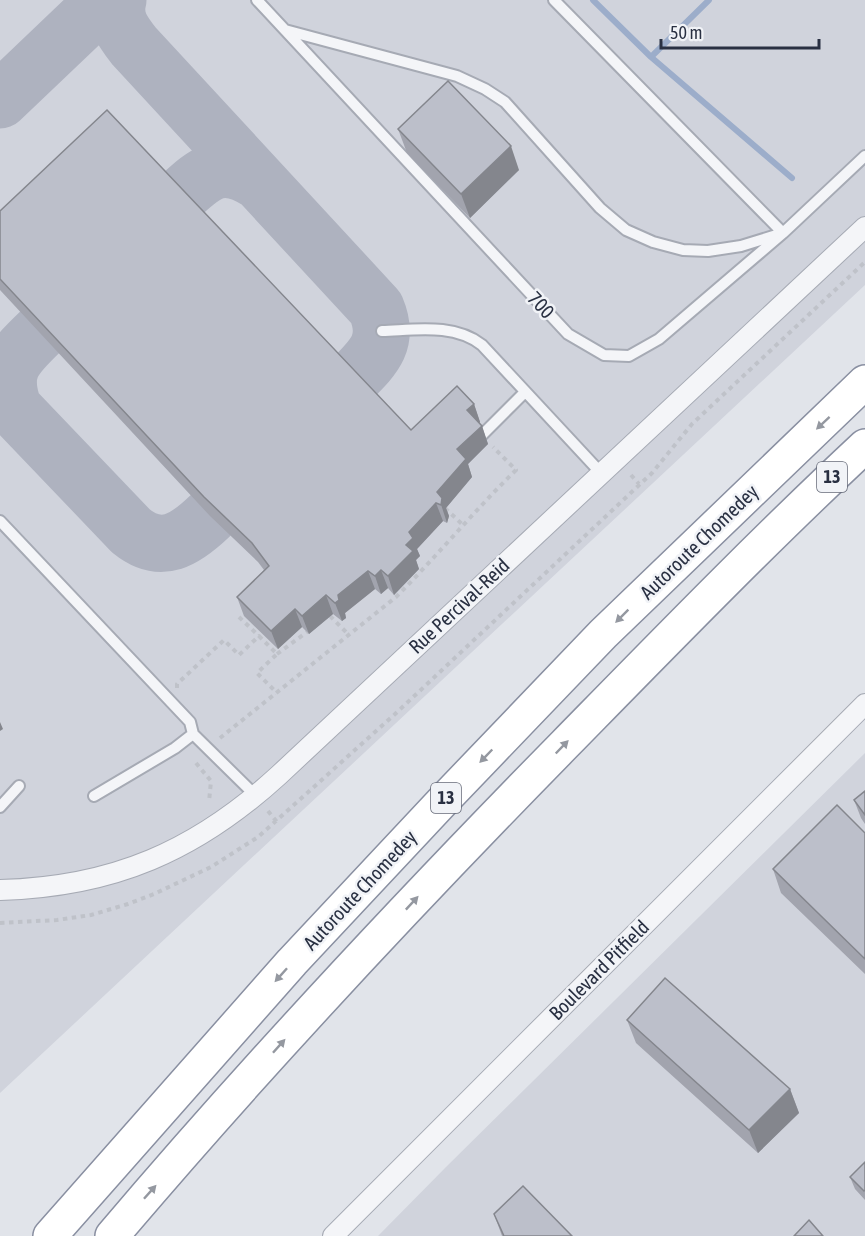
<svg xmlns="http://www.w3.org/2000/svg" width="865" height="1236" viewBox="0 0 865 1236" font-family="'Asap Condensed',sans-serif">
  <rect width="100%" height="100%" fill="#e1e4ea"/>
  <path fill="#d0d3dc" d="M0 0H865V285L0 1093Z
    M865 753V1236H378L446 1167Z"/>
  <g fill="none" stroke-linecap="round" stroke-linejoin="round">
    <path stroke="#9cadca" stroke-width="6" d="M593 0 651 57 792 178
      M651 57 709 0"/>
    <path stroke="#aeb2bf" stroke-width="57" d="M118 0C113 19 123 32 134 46L376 308C390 341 375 356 352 379
      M0 100 105 0
      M178 198C207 171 221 159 258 181
      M0 394 131 531C162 556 186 539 210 516
      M14 409C0 371 13 358 40 332"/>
    <g stroke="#a6aab4" stroke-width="14">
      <path id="service" d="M257 0 568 334 604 355 629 356 659 339 783 233 865 156
        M285 30 457 76 485 89 505 102 600 208 626 230 653 242 683 250 708 251 741 246 783 233 554 0
        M382 331C415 330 454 323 482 345L601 473
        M481 436 525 392
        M0 521 190 722 193 734
        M94 796 175 748 193 734 256 796
        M0 807 19 786"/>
    </g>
    <g stroke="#a6aab4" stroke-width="22">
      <path id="minor" d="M0 890C113 887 196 851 279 775L865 227
        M333 1236 865 704"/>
    </g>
    <g stroke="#898fa1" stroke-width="36">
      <path id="motorway" d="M50 1236 292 962 441 803 603 634 865 382
        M112 1236C256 1066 409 903 565 744 664 643 762 542 865 446"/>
    </g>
    <path stroke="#bfc2c9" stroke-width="4" stroke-dasharray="4.5 4.5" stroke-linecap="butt" d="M631 475 639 484
      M445 508 463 525
      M330 616 348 634
      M239 617 259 636
      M277 654 307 632
      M177 688V684L224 640 239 655 259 636 277 654 257 673 277 693
      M220 738 396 597C437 556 474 511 516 470L493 447
      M196 763 211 781 209 802
      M268 811 277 822
      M0 923 57 920 91 915 128 904 154 894 211 867 258 837 394 715 652 473 692 424 865 262"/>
    <use href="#service" stroke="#f4f5f8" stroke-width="10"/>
    <use href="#minor" stroke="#f4f5f8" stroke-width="20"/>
    <use href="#motorway" stroke="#fff" stroke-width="33"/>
  </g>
  <path fill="#a2a4ae" d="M398 129 519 170 470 218 407 153Z
    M0 211 411 430 474 404 480 422 479 423 482 426 488 444 468 464 472 477 446 508 449 516 447 523 443 521 417 549 420 556 416 560 419 569 394 595 388 588 381 594 375 589 345 613 346 618 342 621 333 614 309 634 302 627 278 649 244 616 237 597 264 570 258 562 210 516 0 290Z
    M865 791V824L861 818 854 800Z
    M865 833V974L781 893 773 869Z
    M627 1020 790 1089 799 1113 758 1153 636 1043Z
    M865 1162V1200L855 1189 850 1177Z
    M494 1214 572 1236H502Z"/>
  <path fill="#84868d" d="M511 146 519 170 470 218 461 194Z
    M474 404 480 422 474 429 467 410Z
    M482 426 488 444 468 464 472 477 446 508 449 516 447 523 437 492 457 449Z
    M436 503 443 521 417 549 420 556 416 560 419 569 394 595 388 576 406 545 409 532Z
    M381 570 388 588 381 594 375 576Z
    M368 571 375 589 345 613 346 618 342 621 335 603 338 595Z
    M326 595 333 614 309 634 302 616Z
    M295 609 302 627 278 649 271 631Z
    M0 722 3 729 0 731Z
    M790 1089 799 1113 758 1153 749 1130Z"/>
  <path fill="#bcbfca" stroke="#84868d" stroke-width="1.5" d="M448 81 511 146 461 194 398 129Z
    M107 110 411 430 457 386 474 404 467 410 482 426 457 449 466 459 437 492 442 498 441 505 436 503 409 532 413 538 406 545 413 551 388 576 381 570 375 576 368 571 338 595 339 600 335 603 326 595 302 616 295 609 271 631 237 597 269 566 252 543 204 497 0 279V211Z
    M865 791V815L854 800Z
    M837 805 865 833V959L773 869Z
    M665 978 790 1089 749 1130 627 1020Z
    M865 1162V1190L864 1191 850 1177Z
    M523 1186 572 1236H504L494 1214Z
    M809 1220 823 1236H794Z"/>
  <defs><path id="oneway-solid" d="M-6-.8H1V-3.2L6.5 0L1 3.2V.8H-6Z" transform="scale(1.5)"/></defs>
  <g fill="#9498a0">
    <use href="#oneway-solid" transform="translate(823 423) rotate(137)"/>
    <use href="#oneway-solid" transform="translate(622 616) rotate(135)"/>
    <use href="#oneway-solid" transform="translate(562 747) rotate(-46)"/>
    <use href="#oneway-solid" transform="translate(486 756) rotate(134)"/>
    <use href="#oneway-solid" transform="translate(412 903) rotate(-47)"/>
    <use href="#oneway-solid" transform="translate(281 975) rotate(132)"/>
    <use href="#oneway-solid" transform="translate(279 1046) rotate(-48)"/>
    <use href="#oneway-solid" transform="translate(150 1192) rotate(-48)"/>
  </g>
  <g text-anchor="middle" stroke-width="5" stroke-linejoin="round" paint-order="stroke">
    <g fill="#f1f3f7" stroke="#656a78" stroke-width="1.5">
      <rect x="817" y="462" width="30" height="30" rx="4.5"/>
      <rect x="431" y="783" width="30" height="30" rx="4.5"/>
    </g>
    <g font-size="18" font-weight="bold" fill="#293042">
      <text x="832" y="483">13</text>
      <text x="446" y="804">13</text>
    </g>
    <g font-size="20" fill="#293042" stroke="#f1f3f7">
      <text transform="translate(541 305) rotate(47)" y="7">700</text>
      <text transform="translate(699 542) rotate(-44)" y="7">Autoroute Chomedey</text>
      <text transform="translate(459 606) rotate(-43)" y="7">Rue Percival-Reid</text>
      <text transform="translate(360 890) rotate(-47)" y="7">Autoroute Chomedey</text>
      <text transform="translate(599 970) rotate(-45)" y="7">Boulevard Pitfield</text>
    </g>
  </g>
  <path d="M661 39v9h158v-9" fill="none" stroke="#293042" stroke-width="3"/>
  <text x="670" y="39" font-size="18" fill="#293042" stroke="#f1f3f7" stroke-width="4.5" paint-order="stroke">50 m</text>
</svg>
